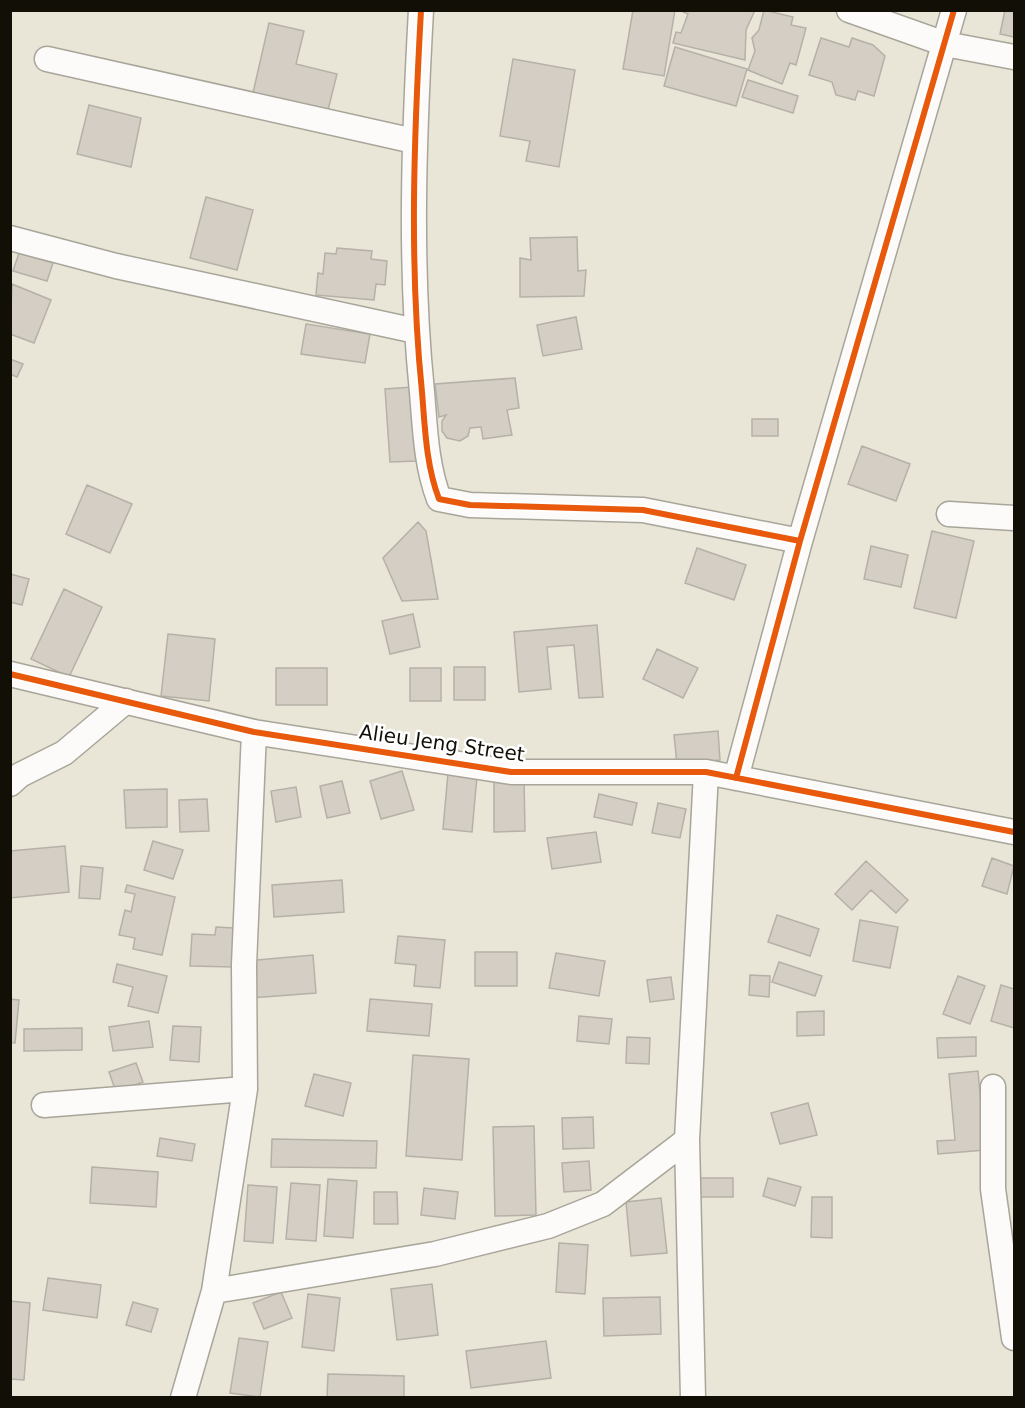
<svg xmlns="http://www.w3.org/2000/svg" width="1025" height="1408" viewBox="0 0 1025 1408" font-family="'DejaVu Sans',sans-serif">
  <rect width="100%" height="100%" fill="#e9e5d7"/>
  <path fill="#d4cec5" stroke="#b6b1a8" stroke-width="1.5" d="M633 10H675L664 76 623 69Z
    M679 10H755L746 30 745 60 673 43 676 32 681 33 688 14Z
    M764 10 793 17 791 25 806 28 796 65 790 63 782 84 748 70 755 51 752 38 759 30Z
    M1005 10H1014V37L1000 34Z
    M269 23 304 31 296 64 337 74 327 114 252 97Z
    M821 38 849 47 852 38 873 45 885 56 874 96 858 91 855 100 836 95 832 82 809 75Z
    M675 47 747 69 736 106 664 86Z
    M513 59 575 70 559 167 526 161 530 141 500 136Z
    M748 80 798 96 793 113 742 97Z
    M89 105 141 118 131 167 77 154Z
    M206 197 253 210 237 270 190 258Z
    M577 237 578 271 586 270 584 296 520 297V258L531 260 530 238Z
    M337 248 372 251 371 259 387 261 385 285 376 284 374 300 316 295 318 273 323 274 325 253 336 254Z
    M19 253 53 263 47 281 13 271Z
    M12 284 51 300 34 343 10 334Z
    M576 317 582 349 543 356 537 325Z
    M306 324 370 334 365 363 301 354Z
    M10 359 23 364 17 377 10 374Z
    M515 378 519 408 507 410 512 435 483 439 481 427 470 428 468 436 460 441 447 438 442 431V421L446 415 439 417 435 384Z
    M412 387 417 461 390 462 385 389Z
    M752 419H778V436H752Z
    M862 446 910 464 896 501 848 484Z
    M87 485 132 504 110 553 66 534Z
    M418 522 426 531 438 599 402 601 383 558Z
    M932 531 974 541 956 618 914 608Z
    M871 546 908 555 901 587 864 579Z
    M697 548 746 565 734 600 685 583Z
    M10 574 29 579 22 605 10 602Z
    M64 589 102 607 69 677 31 659Z
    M413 614 420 647 390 654 382 621Z
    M597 625 603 697 579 698 574 645 547 647 551 689 519 692 514 632Z
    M168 634 215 639 209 701 161 696Z
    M657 649 698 668 683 698 643 679Z
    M454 667H485V700H454Z
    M276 668H327V705H276Z
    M410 668H441V701H410Z
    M718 731 720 760 677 764 674 735Z
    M402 771 414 810 381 819 370 781Z
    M448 773 477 776 472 832 443 829Z
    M494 780H524L525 831 494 832Z
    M342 781 350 813 327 818 320 786Z
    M296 787 301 817 276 822 271 791Z
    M167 789V827L126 828 124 790Z
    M599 794 637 803 632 825 594 817Z
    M207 799 209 831 180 832 179 800Z
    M658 803 686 809 680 838 652 833Z
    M596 832 601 862 552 869 547 838Z
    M153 841 183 850 173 879 144 870Z
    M65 846 69 892 10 898V851Z
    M992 858 1014 866 1007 894 982 886Z
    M866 861 908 900 896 913 871 890 852 910 835 894Z
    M81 866 103 868 100 899 79 898Z
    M342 880 344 912 274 917 272 885Z
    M127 885 175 897 162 955 133 949 135 938 119 935 125 910 131 912 135 894 125 892Z
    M777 915 819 929 810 956 768 942Z
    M860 920 898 927 890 968 853 961Z
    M216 927 234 928 233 967 190 966 192 934 215 935Z
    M398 936 445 940 440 988 414 986 416 965 395 963Z
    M475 952H517V986H475Z
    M556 953 605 961 599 996 549 988Z
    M313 955 316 993 250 998 246 961Z
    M779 962 822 976 815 996 772 982Z
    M117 964 167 976 158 1013 128 1006 133 987 113 982Z
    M750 975 770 976 769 997 749 995Z
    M958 976 985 986 970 1024 943 1014Z
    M671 977 674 999 650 1002 647 980Z
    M1001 985 1014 989V1028L991 1021Z
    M10 999 19 1000 15 1043 10 1042Z
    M370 999 432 1004 429 1036 367 1031Z
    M824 1011V1035L797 1036V1012Z
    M579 1016 612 1019 609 1044 577 1041Z
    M149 1021 153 1047 113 1051 109 1027Z
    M173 1026 201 1027 199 1062 170 1060Z
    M82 1028V1050L24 1051V1029Z
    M627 1037 650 1038 649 1064 626 1063Z
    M976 1037V1056L938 1058 937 1038Z
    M413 1055 469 1059 462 1160 406 1156Z
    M136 1063 143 1082 116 1092 109 1072Z
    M978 1071 985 1150 938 1154 937 1141 955 1140 949 1074Z
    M314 1074 351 1083 343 1116 305 1106Z
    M808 1103 817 1135 780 1144 771 1113Z
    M593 1117 594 1148 563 1149 562 1118Z
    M534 1126 536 1215 495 1216 493 1127Z
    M160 1138 195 1144 192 1161 157 1156Z
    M272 1139 377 1141 376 1168 271 1167Z
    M589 1161 591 1190 564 1192 562 1163Z
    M92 1167 158 1172 156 1207 90 1203Z
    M698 1178H733V1197H698Z
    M768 1178 801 1187 795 1206 763 1196Z
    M328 1179 357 1181 353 1238 324 1236Z
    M291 1183 320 1185 316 1241 286 1239Z
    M248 1185 277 1187 273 1243 244 1241Z
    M424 1188 458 1192 455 1219 421 1215Z
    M374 1192H397L398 1224H374Z
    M812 1197H832V1238L811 1237Z
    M661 1198 667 1253 631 1256 626 1202Z
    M559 1243 588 1245 585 1294 556 1292Z
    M48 1278 101 1285 97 1318 43 1310Z
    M432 1284 438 1335 397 1340 391 1289Z
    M281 1292 292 1318 264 1329 253 1303Z
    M308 1294 340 1298 334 1351 302 1347Z
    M660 1297 661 1334 604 1336 603 1298Z
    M10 1301 30 1303 24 1380 10 1379Z
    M133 1302 158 1309 151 1332 126 1325Z
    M239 1338 268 1342 260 1397 230 1393Z
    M546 1341 551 1378 471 1388 466 1351Z
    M328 1374 404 1376V1398H327Z"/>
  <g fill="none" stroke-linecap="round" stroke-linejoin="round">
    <g stroke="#a8a59a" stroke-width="27">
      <path id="minor" d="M421 10C414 137 409 265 422 392 425 428 426 465 439 499L470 505 643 510 800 541
        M849 10 945 44 1014 57
        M47 59 414 141
        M10 238 116 266 416 331
        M949 514 1014 518
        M10 674 254 732 511 772H706L1014 832
        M736 778 800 541 954 10
        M10 784 20 775 64 753 126 701
        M993 1087V1189L1014 1338
        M44 1105 245 1089
        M214 1291 435 1254 548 1226 603 1204 687 1140
        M183 1398 214 1291 245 1089 244 965 254 732
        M693 1398 687 1140 706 772"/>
    </g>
    <use href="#minor" stroke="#fcfbf9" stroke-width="24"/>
    <g stroke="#fff" stroke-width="10">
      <path id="cycleway" d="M421 10C414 137 409 265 422 392 425 428 426 465 439 499L470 505 643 510 800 541
        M10 674 254 732 511 772H706L1014 832
        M736 778 800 541 954 10"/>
    </g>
    <use href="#cycleway" stroke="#e8590c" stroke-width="6"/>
  </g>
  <g text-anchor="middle" stroke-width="5" stroke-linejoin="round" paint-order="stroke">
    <g font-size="20" fill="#120f07" stroke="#fff">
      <text transform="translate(442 743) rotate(8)" y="7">Alieu Jeng Street</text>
    </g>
  </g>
  <rect width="1025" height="1408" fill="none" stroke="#120f07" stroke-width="24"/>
</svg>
